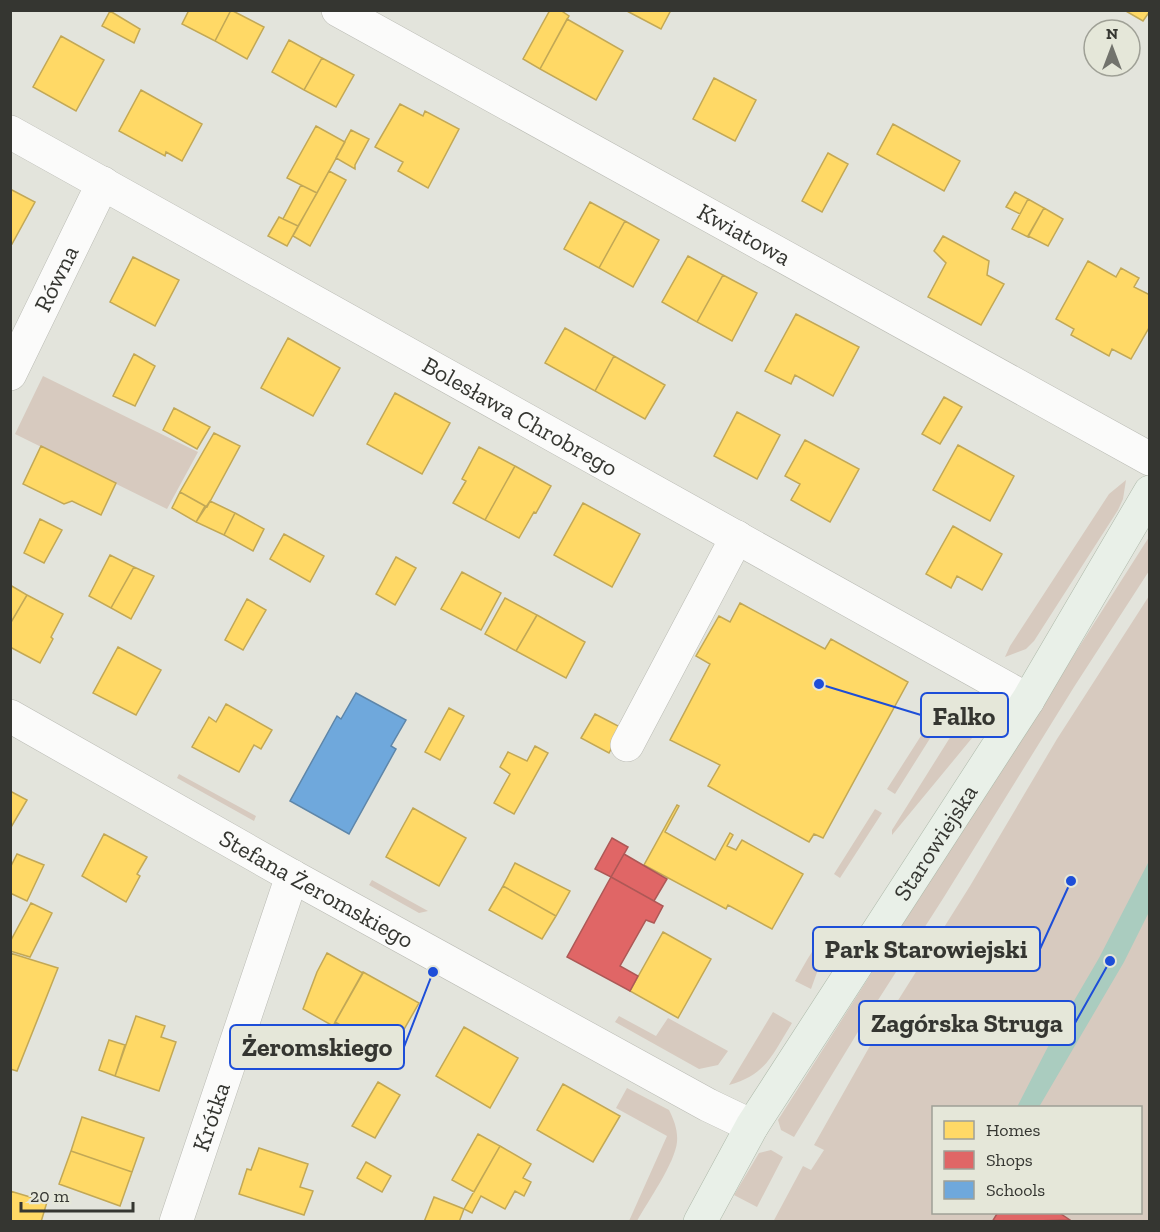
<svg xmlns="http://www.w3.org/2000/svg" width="1160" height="1232" viewBox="0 0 1160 1232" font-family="'Zilla Slab',serif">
  <rect width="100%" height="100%" fill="#e3e4dc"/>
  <path fill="#d7cabf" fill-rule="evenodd" d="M43 376 198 452 167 509 15 434Z
    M1126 480 1123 499 1118 510 1034 641 1026 649 1005 657 1010 646 1109 494Z
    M1149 537V571L1074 687 944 897 864 1022 794 1137 781 1130 778 1120Z
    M1149 596V1221L773 1222 803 1166 811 1170 824 1150 814 1145 875 1037 970 886 1057 739ZM934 1108H1140V1212H934Z
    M949 692 951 705 895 794 887 789Z
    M978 698 982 716 977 732 892 835V830L971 704Z
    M179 774 256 816 254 821 177 778Z
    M875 809 882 813 840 878 834 874Z
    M372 880 428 911 419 913 369 885Z
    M833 928 811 989 795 981C806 962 816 941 833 928Z
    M773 1012 792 1023C773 1053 767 1075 729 1085Z
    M619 1016 656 1036 668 1018 728 1051 718 1065 699 1069 615 1022Z
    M627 1088 669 1110C674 1120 678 1130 677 1142 675 1163 648 1201 637 1221H629L667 1136 616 1108Z
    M771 1150 783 1157 757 1207 734 1195 759 1153Z"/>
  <path fill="#aaccbf" d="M1149 861V912L1124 962 1039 1107H1017L1054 1035 1099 958Z"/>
  <path fill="#ffd966" stroke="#c2a856" stroke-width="1.5" d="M189 10H231L215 41 182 24Z
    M231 10 264 27 247 59 215 41Z
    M550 10H560L569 16 540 69 523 59Z
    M625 10H671L661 29Z
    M1124 10H1150V11L1143 21Z
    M110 11 140 29 134 43 102 26Z
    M567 19 623 51 596 100 540 69Z
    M61 36 104 60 76 111 33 87Z
    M289 40 322 58 304 90 272 72Z
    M322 58 354 75 336 107 304 90Z
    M714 78 756 100 735 141 693 119Z
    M141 90 202 124 182 161 166 152 165 156 119 131Z
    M400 104 423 116 425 111 459 129 428 188 398 171 403 162 375 147Z
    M893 124 960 161 944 191 877 154Z
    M316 126 345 142 317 193 287 178Z
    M351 130 369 139 355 165V169L336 158Z
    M828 153 848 164 822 212 802 201Z
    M329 171 346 180 310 246 293 236Z
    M301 185 317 193 298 226 283 219Z
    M10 189 35 202 12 244 10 243Z
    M1015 192 1028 199 1020 214 1006 207Z
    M1028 199 1044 208 1028 237 1012 229Z
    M590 202 625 221 599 268 564 249Z
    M1044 208 1063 219 1048 246 1028 236Z
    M279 217 298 226 287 246 268 236Z
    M625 221 659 240 633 287 599 268Z
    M943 236 989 261 987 275 1004 284 981 325 928 297 946 263 934 251Z
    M688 256 723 275 697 322 662 302Z
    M133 257 179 280 155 326 110 302Z
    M1088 261 1116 277 1121 268 1139 278 1134 287 1150 295V326L1131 359 1112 349 1109 356 1071 335 1074 329 1056 319Z
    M723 275 757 293 732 341 697 322Z
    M796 314 859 347 833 396 795 375 791 384 765 371Z
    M565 328 614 356 595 391 545 363Z
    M288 338 340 368 313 416 261 388Z
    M134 354 155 366 135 406 113 396Z
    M614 356 665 385 645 419 595 391Z
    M395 393 450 423 422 474 367 444Z
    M944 397 962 407 940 444 922 434Z
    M174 408 210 427 197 449 163 430Z
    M737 412 780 435 757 479 714 456Z
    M214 433 240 446 207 507 180 492Z
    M805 440 859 469 830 522 791 500 800 484 785 476Z
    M958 445 1014 476 990 521 933 490Z
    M41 446 116 483 101 515 72 501 64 504 23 484Z
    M479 447 515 466 485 520 453 503 466 481 462 479Z
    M515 466 551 486 536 513 534 512 519 538 485 520Z
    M180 492 205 506 196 522 172 508Z
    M210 501 235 513 224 535 196 522Z
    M583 503 640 534 612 587 554 555Z
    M235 513 264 529 253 551 224 535Z
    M40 519 62 530 44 563 24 553Z
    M953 526 1002 554 982 590 957 576 951 588 926 574Z
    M284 534 324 556 310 582 270 559Z
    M110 555 134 567 111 608 89 596Z
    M396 557 416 568 395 605 376 594Z
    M134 567 154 576 131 619 111 608Z
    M462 572 501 593 481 630 441 609Z
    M10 585 27 595 10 624Z
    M27 595 63 614 51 637 53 639 40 663 10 647V624Z
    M505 598 537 615 516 651 485 634Z
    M247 599 266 610 243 650 225 640Z
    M740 603 825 649 831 639 908 682 823 838 814 834 809 842 708 786 720 765 670 740 710 664 696 656 719 616 730 622Z
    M537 615 585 642 566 678 516 651Z
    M118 647 161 670 136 715 93 693Z
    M226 704 272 730 261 749 254 745 239 772 192 747 209 717 216 722Z
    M449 708 464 716 440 760 425 752Z
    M595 714 622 728 609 753 581 738Z
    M535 746 548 753 514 814 494 803 510 774 500 767 508 752 527 761Z
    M10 791 27 800 10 829Z
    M677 805 679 806 665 832 715 860 730 833 733 835 727 846 736 850 742 840 803 874 772 929 728 905 726 909 644 865Z
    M413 808 466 838 439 886 386 857Z
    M104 834 147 857 137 874 140 876 126 902 82 876Z
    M17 854 44 865 27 901 10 893V868Z
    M515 863 570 891 556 916 503 886Z
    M503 886 556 916 542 939 489 910Z
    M31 903 52 913 30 957 10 951V942Z
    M663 932 711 959 678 1018 630 991Z
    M10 953 58 968 17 1071 10 1069Z
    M327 953 363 973 333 1026 303 1009 317 972Z
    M363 972 419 1003 390 1054 335 1022Z
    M136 1016 165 1026 161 1037 176 1042 159 1091 115 1076Z
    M464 1027 518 1058 490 1108 436 1076Z
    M109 1040 125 1045 115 1076 99 1070Z
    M378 1082 400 1095 375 1138 352 1126Z
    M563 1084 620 1116 593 1162 537 1130Z
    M82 1117 144 1138 132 1172 71 1151Z
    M478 1134 500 1146 474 1192 452 1180Z
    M500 1146 531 1164 523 1178 531 1182 524 1196 515 1191 505 1209 481 1196 472 1213 464 1209Z
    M259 1148 308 1164 300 1187 313 1191 304 1215 239 1194 247 1169 251 1170Z
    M71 1151 132 1172 120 1206 59 1184Z
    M366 1162 391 1176 382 1192 357 1178Z
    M10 1191 47 1202 41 1222H16L10 1220Z
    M434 1197 464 1209 459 1222H424Z"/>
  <path fill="#e06666" stroke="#ad5856" stroke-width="1.5" d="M612 838 628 847 611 877 595 869Z
    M624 854 667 879 654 901 611 877Z
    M611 877 663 906 654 923 646 920 620 966 638 976 630 991 567 957Z
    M998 1212H1058L1070 1220 992 1222Z"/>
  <path fill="#6fa8dc" stroke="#5e86a9" stroke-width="1.5" d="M356 693 406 720 391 746 396 749 349 834 290 801 337 716 341 719Z"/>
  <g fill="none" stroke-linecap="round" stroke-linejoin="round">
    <g stroke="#babbb4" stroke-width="34">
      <g id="minor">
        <path id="s1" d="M338 10 1150 459"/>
        <path id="s2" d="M10 132 1028 700"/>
        <path id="s3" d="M10 374 103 183"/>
        <path id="s4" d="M10 716 292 876 708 1105 752 1126"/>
        <path d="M627 745 737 537"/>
        <path id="s5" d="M176 1222 292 876"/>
      </g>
    </g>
    <g stroke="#adb8a9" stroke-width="34">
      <g id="major">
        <path id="s6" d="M700 1222 752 1126 1028 700 1150 492"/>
      </g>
    </g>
    <use href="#minor" stroke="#fbfbfa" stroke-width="33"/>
    <use href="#major" stroke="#e9f0e8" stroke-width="33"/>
  </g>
  <g text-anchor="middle" stroke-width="6" stroke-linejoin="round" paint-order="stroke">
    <g font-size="24" fill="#353631" stroke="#e5e7d9">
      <text dy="8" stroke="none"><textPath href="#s1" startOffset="464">Kwiatowa</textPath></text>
      <text dy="8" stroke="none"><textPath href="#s3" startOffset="106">Równa</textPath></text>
      <text dy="8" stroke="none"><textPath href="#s2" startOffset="584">Bolesława Chrobrego</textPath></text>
      <text dy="8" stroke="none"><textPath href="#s6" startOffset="447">Starowiejska</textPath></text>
      <text dy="8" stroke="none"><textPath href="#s4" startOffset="352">Stefana Żeromskiego</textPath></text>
      <text dy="8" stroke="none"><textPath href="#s5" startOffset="111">Krótka</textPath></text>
    </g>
  </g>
  <path fill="none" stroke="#1d4ed8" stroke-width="2" d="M819 684L921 715M1071 881L1040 949M1110 961L1075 1023M433 972L404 1047"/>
  <g fill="#1d4ed8" stroke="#e5e7d9" stroke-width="2">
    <circle cx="819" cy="684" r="6"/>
    <circle cx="1071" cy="881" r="6"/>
    <circle cx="1110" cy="961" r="6"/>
    <circle cx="433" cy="972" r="6"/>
  </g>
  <g fill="#e5e7d9" stroke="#1d4ed8" stroke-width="2">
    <rect x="921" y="693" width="87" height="44" rx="6"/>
    <rect x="813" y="927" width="227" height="44" rx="6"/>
    <rect x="859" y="1001" width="216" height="44" rx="6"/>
    <rect x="230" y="1025" width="174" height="44" rx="6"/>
  </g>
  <g font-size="26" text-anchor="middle" font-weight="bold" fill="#353631">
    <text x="964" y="725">Falko</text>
    <text x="926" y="958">Park Starowiejski</text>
    <text x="967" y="1032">Zagórska Struga</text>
    <text x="317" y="1056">Żeromskiego</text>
  </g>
  <rect width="1160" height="1232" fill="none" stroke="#353631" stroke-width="24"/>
  <rect x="932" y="1106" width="210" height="108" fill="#e5e7d9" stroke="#9fa096" stroke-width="1.5"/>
  <rect x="944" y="1121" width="30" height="18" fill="#ffd966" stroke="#9fa096" stroke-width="1.5"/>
  <text x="986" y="1136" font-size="18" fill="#353631">Homes</text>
  <rect x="944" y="1151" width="30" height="18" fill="#e06666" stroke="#9fa096" stroke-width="1.5"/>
  <text x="986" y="1166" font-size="18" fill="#353631">Shops</text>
  <rect x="944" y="1181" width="30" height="18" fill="#6fa8dc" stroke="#9fa096" stroke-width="1.5"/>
  <text x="986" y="1196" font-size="18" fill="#353631">Schools</text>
  <g transform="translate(1112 48)"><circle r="28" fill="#e5e7d9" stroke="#9fa096" stroke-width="1.5"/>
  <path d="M0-4.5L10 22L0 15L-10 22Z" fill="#72736d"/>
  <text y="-9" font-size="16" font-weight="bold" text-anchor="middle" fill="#353631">N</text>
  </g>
  <path d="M21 1202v9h112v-9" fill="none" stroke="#353631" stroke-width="3"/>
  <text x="30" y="1202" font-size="18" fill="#353631" stroke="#e5e7d9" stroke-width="4.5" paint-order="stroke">20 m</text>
</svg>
